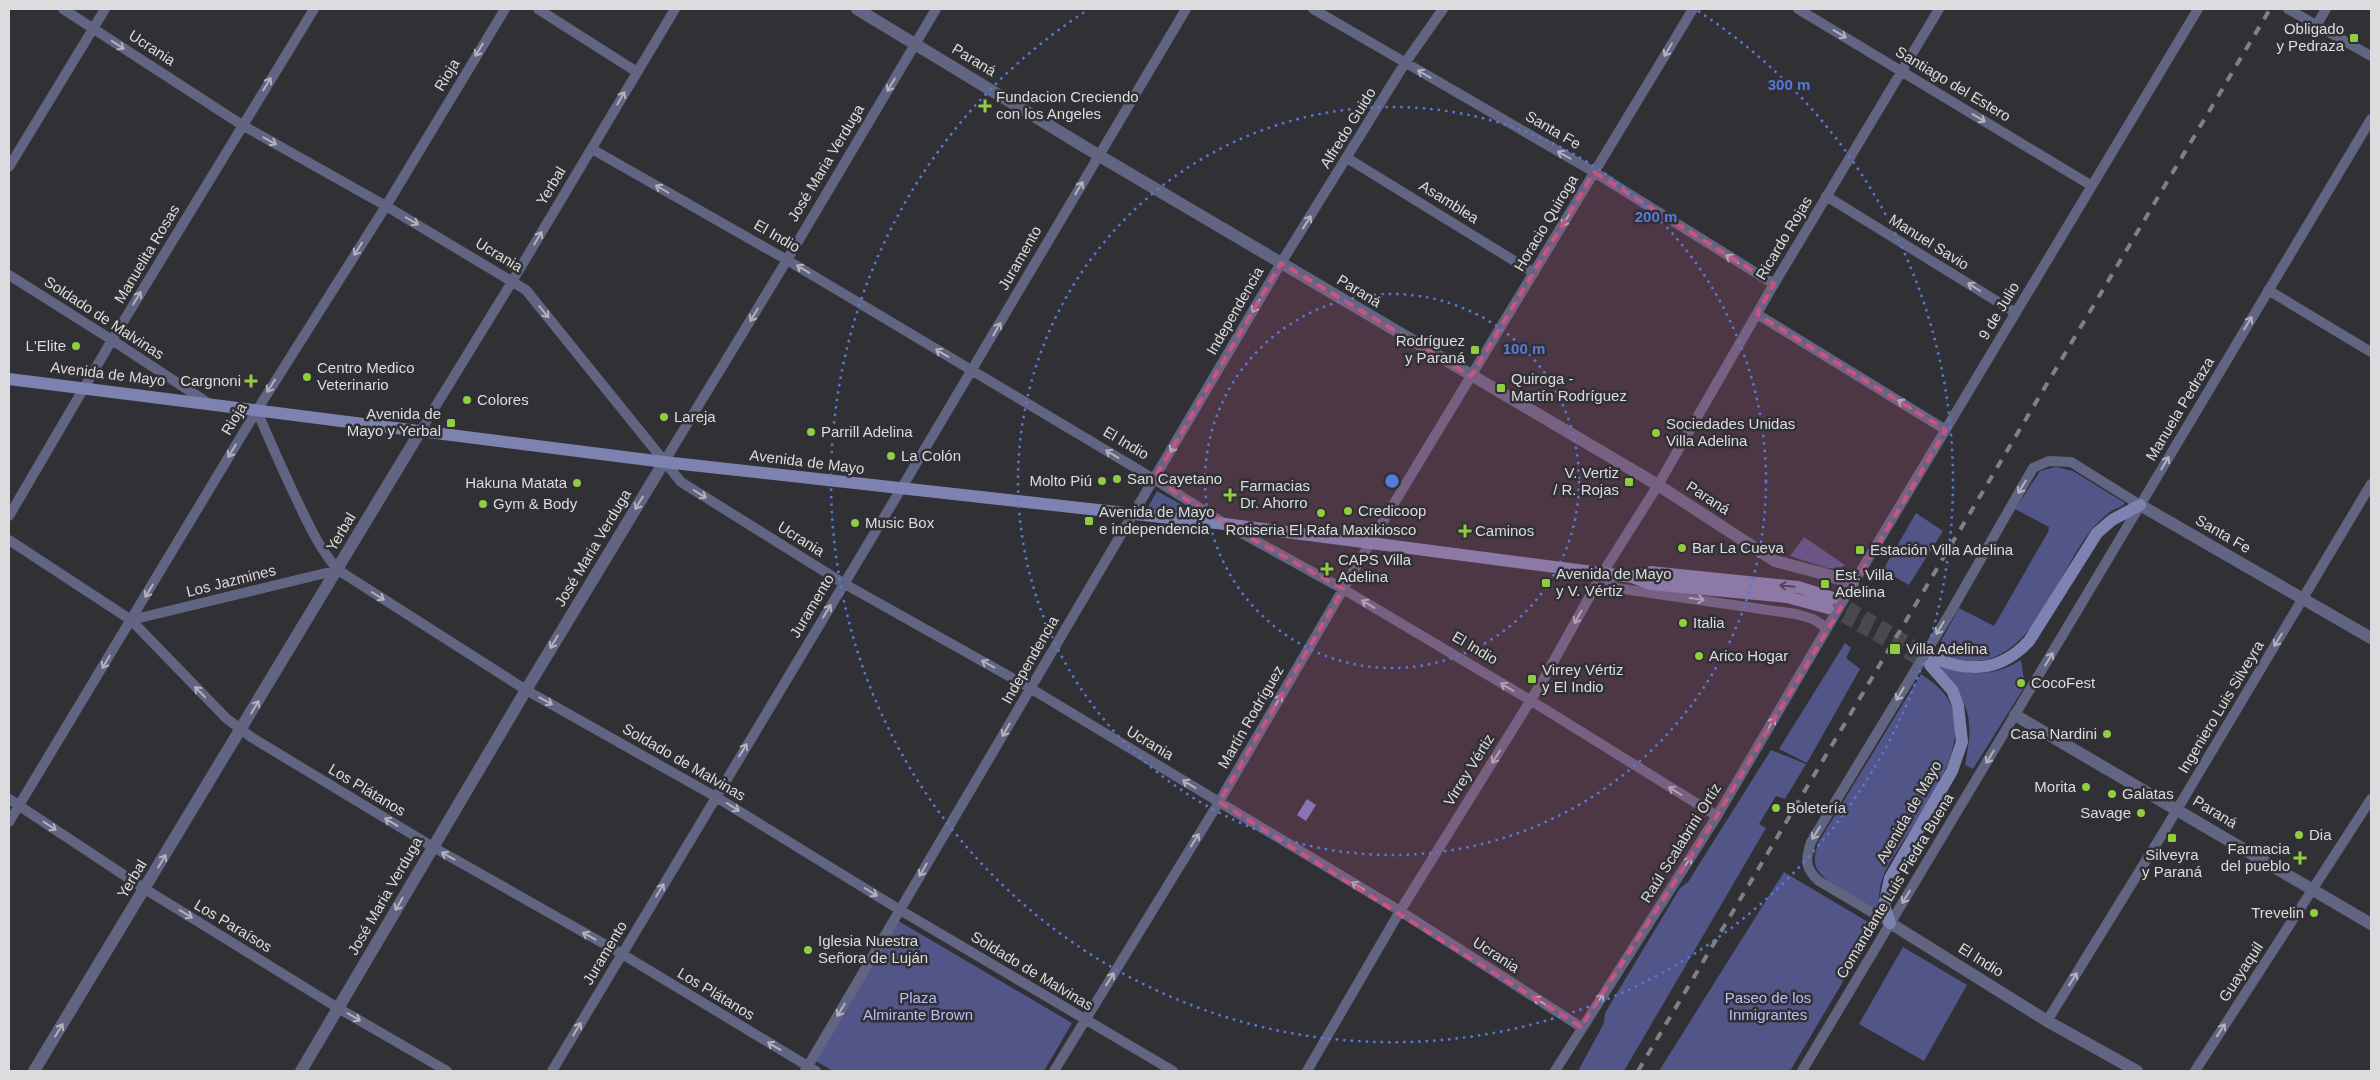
<svg xmlns="http://www.w3.org/2000/svg" width="2380" height="1080" viewBox="0 0 2380 1080" font-family="Helvetica,sans-serif">
  <rect width="100%" height="100%" fill="#303035"/>
  <path fill="#525587" d="M2056 467 2073 471 2125 503C2122 508 2118 507 2113 510 2102 517 2093 527 2086 537 2057 577 2031 662 1972 661 1959 661 1947 656 1935 652L1959 608 1994 626 2048 532 2049 527 2015 509 2040 471Z
    M1157 491 1184 506 1181 513 1147 509Z
    M1916 513 1943 531 1909 585 1883 570Z
    M1804 537 1845 565 1840 569 1827 568 1790 556Z
    M1845 643 1851 648 1846 658 1860 669 1807 763 1779 749Z
    M2021 660 2025 686 1973 769 1965 765C1975 715 1969 701 1935 663 1965 676 1992 678 2021 660Z
    M1921 674C1928 679 1936 684 1942 691 1987 742 1907 826 1885 872 1879 884 1879 897 1878 910 1863 901 1823 883 1816 867 1813 859 1816 851 1818 843Z
    M1771 750 1806 764 1785 799 1776 796 1759 824 1766 828 1624 1071H1578L1604 1023 1605 1013 1680 888 1688 882Z
    M1784 872 1868 922 1864 927 1867 941 1790 1071H1659Z
    M895 919 1072 1023 1044 1071H833L814 1060Z
    M1903 947 1967 985 1924 1061 1859 1024Z"/>
  <path fill="#777cbf" d="M1307 799 1316 805 1306 821 1297 815Z"/>
  <g fill="none" stroke-linecap="round" stroke-linejoin="round">
    <path stroke="#4a4a4e" stroke-width="12" stroke-dasharray="12 6" stroke-linecap="butt" d="M1833 598 1934 658
      M1828 608 1925 663"/>
    <path stroke="#626582" stroke-width="10" d="M63 9 242 125 386 206 526 290 681 482 843 583 1030 688 1400 911 1581 1027
      M538 9 637 72
      M1313 9 1594 172 1774 284
      M1798 9 2092 186
      M2288 9 2371 56
      M2316 26 2326 9
      M592 149 787 260 1154 479 1225 524 1343 589 1530 700 1717 816
      M1347 158 1534 273
      M9 167 105 9
      M1826 196 2016 313
      M9 275 112 340 208 403
      M2268 290 2371 352
      M1757 314 1946 430
      M257 410C268 438 281 466 294 494 307 521 318 547 338 570L526 690 716 797 900 910 1173 1071
      M421 430 513 280 675 9
      M664 462 787 260 936 9
      M9 516 112 340 314 9
      M9 540 131 620 226 718 251 737 433 847 622 954 816 1071
      M1602 574 1616 588 1796 614 1813 619 1827 628
      M131 620 338 570
      M9 799 145 889 338 1008 447 1071
      M9 822 257 410 386 206 505 9
      M1890 923 1819 881C1805 869 1805 860 1811 842L1950 613 2033 468 2049 461 2071 462 2140 505
      M2047 1021 2163 833 2371 484
      M552 1071 901 489 1186 9
      M805 1071 1281 263 1405 63 1443 9
      M1054 1071 1219 802 1370 543 1693 9
      M1307 1071 1400 911 1542 682 1602 574 1658 485 1774 284 1939 9
      M1555 1071 1717 816 1853 584 2198 9
      M1802 1071 2371 119
      M2195 1071 2371 799"/>
    <path stroke="#626582" stroke-width="12" d="M857 9 1098 155 1658 485 1775 561 1828 575 1853 584
      M2140 505 2371 638
      M2015 715 2371 924
      M1890 923 2047 1021 2137 1071
      M34 1071 421 430
      M301 1071 526 690 664 462"/>
    <path stroke="#7e82b0" stroke-width="12" d="M9 379 664 462 1225 524 1632 577 1650 584 1787 597 1828 608
      M1632 577 1650 572 1798 587 1833 598
      M1934 658C1971 673 2001 671 2029 641L2097 533 2112 520 2140 505
      M1890 923 1884 906 1890 878 1952 771 1962 742 1958 705 1952 690 1930 665"/>
    <path stroke="#818185" stroke-width="4" stroke-dasharray="9 9" stroke-linecap="butt" d="M1638 1071 2270 9"/>
  </g>
  <defs><path id="oneway-shaft" d="M-6 0H5M1.5-3L5.5 0L1.5 3" fill="none" stroke-width="1.6" stroke-linecap="round" stroke-linejoin="round" transform="scale(1.25)"/></defs>
  <g stroke="#b1b2be">
    <use href="#oneway-shaft" transform="translate(1840 34) rotate(31)"/>
    <use href="#oneway-shaft" transform="translate(118 45) rotate(33)"/>
    <use href="#oneway-shaft" transform="translate(479 50) rotate(121)"/>
    <use href="#oneway-shaft" transform="translate(1668 50) rotate(121)"/>
    <use href="#oneway-shaft" transform="translate(1424 74) rotate(-150)"/>
    <use href="#oneway-shaft" transform="translate(267 84) rotate(-59)"/>
    <use href="#oneway-shaft" transform="translate(891 85) rotate(121)"/>
    <use href="#oneway-shaft" transform="translate(621 98) rotate(-60)"/>
    <use href="#oneway-shaft" transform="translate(1979 118) rotate(31)"/>
    <use href="#oneway-shaft" transform="translate(270 141) rotate(29)"/>
    <use href="#oneway-shaft" transform="translate(1564 155) rotate(-150)"/>
    <use href="#oneway-shaft" transform="translate(1079 188) rotate(-60)"/>
    <use href="#oneway-shaft" transform="translate(662 189) rotate(-150)"/>
    <use href="#oneway-shaft" transform="translate(1566 220) rotate(121)"/>
    <use href="#oneway-shaft" transform="translate(412 221) rotate(30)"/>
    <use href="#oneway-shaft" transform="translate(1307 222) rotate(-58)"/>
    <use href="#oneway-shaft" transform="translate(538 238) rotate(-59)"/>
    <use href="#oneway-shaft" transform="translate(358 249) rotate(122)"/>
    <use href="#oneway-shaft" transform="translate(1732 259) rotate(-148)"/>
    <use href="#oneway-shaft" transform="translate(803 269) rotate(-149)"/>
    <use href="#oneway-shaft" transform="translate(1974 287) rotate(-148)"/>
    <use href="#oneway-shaft" transform="translate(137 298) rotate(-59)"/>
    <use href="#oneway-shaft" transform="translate(1256 306) rotate(120)"/>
    <use href="#oneway-shaft" transform="translate(544 312) rotate(51)"/>
    <use href="#oneway-shaft" transform="translate(754 315) rotate(121)"/>
    <use href="#oneway-shaft" transform="translate(2248 323) rotate(-59)"/>
    <use href="#oneway-shaft" transform="translate(997 329) rotate(-60)"/>
    <use href="#oneway-shaft" transform="translate(942 353) rotate(-149)"/>
    <use href="#oneway-shaft" transform="translate(271 386) rotate(122)"/>
    <use href="#oneway-shaft" transform="translate(1904 404) rotate(-148)"/>
    <use href="#oneway-shaft" transform="translate(1174 446) rotate(120)"/>
    <use href="#oneway-shaft" transform="translate(232 451) rotate(121)"/>
    <use href="#oneway-shaft" transform="translate(1112 454) rotate(-149)"/>
    <use href="#oneway-shaft" transform="translate(2165 463) rotate(-59)"/>
    <use href="#oneway-shaft" transform="translate(2022 487) rotate(121)"/>
    <use href="#oneway-shaft" transform="translate(700 494) rotate(32)"/>
    <use href="#oneway-shaft" transform="translate(639 503) rotate(121)"/>
    <use href="#oneway-shaft" transform="translate(149 591) rotate(121)"/>
    <use href="#oneway-shaft" transform="translate(378 596) rotate(32)"/>
    <use href="#oneway-shaft" transform="translate(1697 599) rotate(8)"/>
    <use href="#oneway-shaft" transform="translate(1368 604) rotate(-149)"/>
    <use href="#oneway-shaft" transform="translate(827 611) rotate(-59)"/>
    <use href="#oneway-shaft" transform="translate(1578 617) rotate(119)"/>
    <use href="#oneway-shaft" transform="translate(1940 628) rotate(121)"/>
    <use href="#oneway-shaft" transform="translate(2278 640) rotate(121)"/>
    <use href="#oneway-shaft" transform="translate(554 642) rotate(121)"/>
    <use href="#oneway-shaft" transform="translate(2049 659) rotate(-59)"/>
    <use href="#oneway-shaft" transform="translate(106 662) rotate(121)"/>
    <use href="#oneway-shaft" transform="translate(988 664) rotate(-151)"/>
    <use href="#oneway-shaft" transform="translate(1507 687) rotate(-149)"/>
    <use href="#oneway-shaft" transform="translate(200 692) rotate(-134)"/>
    <use href="#oneway-shaft" transform="translate(1900 694) rotate(121)"/>
    <use href="#oneway-shaft" transform="translate(546 701) rotate(29)"/>
    <use href="#oneway-shaft" transform="translate(1278 701) rotate(-60)"/>
    <use href="#oneway-shaft" transform="translate(255 707) rotate(-59)"/>
    <use href="#oneway-shaft" transform="translate(1771 724) rotate(-60)"/>
    <use href="#oneway-shaft" transform="translate(1006 730) rotate(120)"/>
    <use href="#oneway-shaft" transform="translate(743 750) rotate(-59)"/>
    <use href="#oneway-shaft" transform="translate(1496 757) rotate(122)"/>
    <use href="#oneway-shaft" transform="translate(1990 757) rotate(121)"/>
    <use href="#oneway-shaft" transform="translate(1189 784) rotate(-149)"/>
    <use href="#oneway-shaft" transform="translate(1675 791) rotate(-148)"/>
    <use href="#oneway-shaft" transform="translate(733 807) rotate(32)"/>
    <use href="#oneway-shaft" transform="translate(391 822) rotate(-149)"/>
    <use href="#oneway-shaft" transform="translate(50 826) rotate(34)"/>
    <use href="#oneway-shaft" transform="translate(1816 833) rotate(122)"/>
    <use href="#oneway-shaft" transform="translate(1195 840) rotate(-58)"/>
    <use href="#oneway-shaft" transform="translate(448 856) rotate(-151)"/>
    <use href="#oneway-shaft" transform="translate(162 861) rotate(-59)"/>
    <use href="#oneway-shaft" transform="translate(1687 863) rotate(-57)"/>
    <use href="#oneway-shaft" transform="translate(923 870) rotate(120)"/>
    <use href="#oneway-shaft" transform="translate(1358 886) rotate(-149)"/>
    <use href="#oneway-shaft" transform="translate(660 890) rotate(-59)"/>
    <use href="#oneway-shaft" transform="translate(871 892) rotate(32)"/>
    <use href="#oneway-shaft" transform="translate(1906 897) rotate(121)"/>
    <use href="#oneway-shaft" transform="translate(399 904) rotate(120)"/>
    <use href="#oneway-shaft" transform="translate(186 914) rotate(31)"/>
    <use href="#oneway-shaft" transform="translate(589 936) rotate(-151)"/>
    <use href="#oneway-shaft" transform="translate(1110 979) rotate(-58)"/>
    <use href="#oneway-shaft" transform="translate(2073 979) rotate(-58)"/>
    <use href="#oneway-shaft" transform="translate(1599 1000) rotate(-57)"/>
    <use href="#oneway-shaft" transform="translate(1540 1001) rotate(-147)"/>
    <use href="#oneway-shaft" transform="translate(841 1010) rotate(121)"/>
    <use href="#oneway-shaft" transform="translate(354 1017) rotate(30)"/>
    <use href="#oneway-shaft" transform="translate(577 1029) rotate(-59)"/>
    <use href="#oneway-shaft" transform="translate(59 1030) rotate(-59)"/>
    <use href="#oneway-shaft" transform="translate(2221 1030) rotate(-57)"/>
    <use href="#oneway-shaft" transform="translate(774 1046) rotate(-149)"/>
  </g>
  <use stroke="#40404e" href="#oneway-shaft" transform="translate(1787 586) rotate(-174)"/>
  <path fill="#ca5383" fill-opacity="0.2" stroke="#ca5383" stroke-width="4" stroke-dasharray="10 6" stroke-linejoin="round" d="M1594 172 1774 284 1757 314 1946 430 1717 816 1581 1027 1219 802 1343 589 1225 524 1154 479 1281 263 1471 376Z"/>
  <g fill="none" stroke="#5679da" stroke-width="2.5" stroke-dasharray="2.5 5">
    <circle cx="1392" cy="481" r="187"/>
    <circle cx="1392" cy="481" r="374"/>
    <path d="M1698 11A561 561 0 1 1 1086 11"/>
  </g>
  <g fill="#90cd40" stroke="#303035" stroke-width="2">
    <rect x="2349" y="33" width="10" height="10" rx="2.5"/>
    <path d="M982.5 98.5h5v5h5v5h-5v5h-5v-5h-5v-5h5z"/>
    <circle cx="76" cy="346" r="5"/>
    <rect x="1470" y="345" width="10" height="10" rx="2.5"/>
    <circle cx="307" cy="377" r="5"/>
    <path d="M248.5 373.5h5v5h5v5h-5v5h-5v-5h-5v-5h5z"/>
    <rect x="1496" y="383" width="10" height="10" rx="2.5"/>
    <circle cx="467" cy="400" r="5"/>
    <circle cx="664" cy="417" r="5"/>
    <rect x="446" y="418" width="10" height="10" rx="2.5"/>
    <circle cx="811" cy="432" r="5"/>
    <circle cx="1656" cy="433" r="5"/>
    <circle cx="891" cy="456" r="5"/>
    <circle cx="1117" cy="479" r="5"/>
    <circle cx="1102" cy="481" r="5"/>
    <rect x="1624" y="477" width="10" height="10" rx="2.5"/>
    <circle cx="577" cy="483" r="5"/>
    <path d="M1227.5 487.5h5v5h5v5h-5v5h-5v-5h-5v-5h5z"/>
    <circle cx="483" cy="504" r="5"/>
    <circle cx="1348" cy="511" r="5"/>
    <circle cx="1321" cy="513" r="5"/>
    <rect x="1084" y="516" width="10" height="10" rx="2.5"/>
    <circle cx="855" cy="523" r="5"/>
    <path d="M1462.5 523.5h5v5h5v5h-5v5h-5v-5h-5v-5h5z"/>
    <circle cx="1682" cy="548" r="5"/>
    <rect x="1855" y="545" width="10" height="10" rx="2.5"/>
    <path d="M1324.5 561.5h5v5h5v5h-5v5h-5v-5h-5v-5h5z"/>
    <rect x="1541" y="578" width="10" height="10" rx="2.5"/>
    <rect x="1820" y="579" width="10" height="10" rx="2.5"/>
    <circle cx="1683" cy="623" r="5"/>
    <rect x="1889" y="643" width="12" height="12" rx="2.5"/>
    <circle cx="1699" cy="656" r="5"/>
    <rect x="1527" y="674" width="10" height="10" rx="2.5"/>
    <circle cx="2021" cy="683" r="5"/>
    <circle cx="2107" cy="734" r="5"/>
    <circle cx="2086" cy="787" r="5"/>
    <circle cx="2112" cy="794" r="5"/>
    <circle cx="1776" cy="808" r="5"/>
    <circle cx="2141" cy="813" r="5"/>
    <circle cx="2299" cy="835" r="5"/>
    <rect x="2167" y="833" width="10" height="10" rx="2.5"/>
    <path d="M2297.5 850.5h5v5h5v5h-5v5h-5v-5h-5v-5h5z"/>
    <circle cx="2314" cy="913" r="5"/>
    <circle cx="808" cy="950" r="5"/>
  </g>
  <g text-anchor="middle" stroke-width="5" stroke-linejoin="round" paint-order="stroke">
    <g font-size="15" fill="#dcdcdf" stroke="#303035" text-anchor="start">
      <text x="2344" y="34" text-anchor="end">Obligado<tspan x="2344" dy="17">y Pedraza</tspan></text>
      <text x="996" y="102">Fundacion Creciendo<tspan x="996" dy="17">con los Angeles</tspan></text>
      <text x="1465" y="346" text-anchor="end">Rodríguez<tspan x="1465" dy="17">y Paraná</tspan></text>
      <text x="66" y="351" text-anchor="end">L'Elite</text>
      <text x="317" y="373">Centro Medico<tspan x="317" dy="17">Veterinario</tspan></text>
      <text x="1511" y="384">Quiroga -<tspan x="1511" dy="17">Martín Rodríguez</tspan></text>
      <text x="241" y="386" text-anchor="end">Cargnoni</text>
      <text x="477" y="405">Colores</text>
      <text x="441" y="419" text-anchor="end">Avenida de<tspan x="441" dy="17">Mayo y Yerbal</tspan></text>
      <text x="674" y="422">Lareja</text>
      <text x="1666" y="429">Sociedades Unidas<tspan x="1666" dy="17">Villa Adelina</tspan></text>
      <text x="821" y="437">Parrill Adelina</text>
      <text x="901" y="461">La Colón</text>
      <text x="1619" y="478" text-anchor="end">V. Vertiz<tspan x="1619" dy="17">/ R. Rojas</tspan></text>
      <text x="1127" y="484">San Cayetano</text>
      <text x="1092" y="486" text-anchor="end">Molto Piú</text>
      <text x="567" y="488" text-anchor="end">Hakuna Matata</text>
      <text x="1240" y="491">Farmacias<tspan x="1240" dy="17">Dr. Ahorro</tspan></text>
      <text x="493" y="509">Gym &amp; Body</text>
      <text x="1358" y="516">Credicoop</text>
      <text x="1099" y="517">Avenida de Mayo<tspan x="1099" dy="17">e independencia</tspan></text>
      <text x="865" y="528">Music Box</text>
      <text x="1321" y="535" text-anchor="middle">Rotiseria El Rafa Maxikiosco</text>
      <text x="1475" y="536">Caminos</text>
      <text x="1692" y="553">Bar La Cueva</text>
      <text x="1870" y="555">Estación Villa Adelina</text>
      <text x="1338" y="565">CAPS Villa<tspan x="1338" dy="17">Adelina</tspan></text>
      <text x="1556" y="579">Avenida de Mayo<tspan x="1556" dy="17">y V. Vértiz</tspan></text>
      <text x="1835" y="580">Est. Villa<tspan x="1835" dy="17">Adelina</tspan></text>
      <text x="1693" y="628">Italia</text>
      <text x="1906" y="654">Villa Adelina</text>
      <text x="1709" y="661">Arico Hogar</text>
      <text x="1542" y="675">Virrey Vértiz<tspan x="1542" dy="17">y El Indio</tspan></text>
      <text x="2031" y="688">CocoFest</text>
      <text x="2097" y="739" text-anchor="end">Casa Nardini</text>
      <text x="2076" y="792" text-anchor="end">Morita</text>
      <text x="2122" y="799">Galatas</text>
      <text x="1786" y="813">Boletería</text>
      <text x="2131" y="818" text-anchor="end">Savage</text>
      <text x="2309" y="840">Dia</text>
      <text x="2290" y="854" text-anchor="end">Farmacia<tspan x="2290" dy="17">del pueblo</tspan></text>
      <text x="2172" y="860" text-anchor="middle">Silveyra<tspan x="2172" dy="17">y Paraná</tspan></text>
      <text x="2304" y="918" text-anchor="end">Trevelin</text>
      <text x="818" y="946">Iglesia Nuestra<tspan x="818" dy="17">Señora de Luján</tspan></text>
    </g>
    <g font-size="15" fill="#dcdcdf" stroke="#303035">
      <text transform="translate(152 48) rotate(33)" y="5">Ucrania</text>
      <text transform="translate(974 60) rotate(31)" y="5">Paraná</text>
      <text transform="translate(447 75) rotate(-59)" y="5">Rioja</text>
      <text transform="translate(1953 84) rotate(31)" y="5">Santiago del Estero</text>
      <text transform="translate(1348 128) rotate(-58)" y="5">Alfredo Guido</text>
      <text transform="translate(1553 130) rotate(30)" y="5">Santa Fe</text>
      <text transform="translate(826 163) rotate(-59)" y="5">José Maria Verduga</text>
      <text transform="translate(551 186) rotate(-59)" y="5">Yerbal</text>
      <text transform="translate(1449 202) rotate(32)" y="5">Asamblea</text>
      <text transform="translate(1546 223) rotate(-59)" y="5">Horacio Quiroga</text>
      <text transform="translate(777 236) rotate(30)" y="5">El Indio</text>
      <text transform="translate(1784 238) rotate(-59)" y="5">Ricardo Rojas</text>
      <text transform="translate(1929 242) rotate(32)" y="5">Manuel Savio</text>
      <text transform="translate(147 254) rotate(-59)" y="5">Manuelita Rosas</text>
      <text transform="translate(499 255) rotate(31)" y="5">Ucrania</text>
      <text transform="translate(1020 258) rotate(-60)" y="5">Juramento</text>
      <text transform="translate(1359 291) rotate(31)" y="5">Paraná</text>
      <text transform="translate(1235 311) rotate(-60)" y="5">Independencia</text>
      <text transform="translate(1999 311) rotate(-59)" y="5">9 de Julio</text>
      <text transform="translate(104 318) rotate(33)" y="5">Soldado de Malvinas</text>
      <text transform="translate(108 374) rotate(7)" y="5">Avenida de Mayo</text>
      <text transform="translate(2180 409) rotate(-59)" y="5">Manuela Pedraza</text>
      <text transform="translate(234 419) rotate(-59)" y="5">Rioja</text>
      <text transform="translate(1126 443) rotate(31)" y="5">El Indio</text>
      <text transform="translate(807 462) rotate(7)" y="5">Avenida de Mayo</text>
      <text transform="translate(1708 498) rotate(33)" y="5">Paraná</text>
      <text transform="translate(341 532) rotate(-59)" y="5">Yerbal</text>
      <text transform="translate(2223 534) rotate(30)" y="5">Santa Fe</text>
      <text transform="translate(801 539) rotate(32)" y="5">Ucrania</text>
      <text transform="translate(593 548) rotate(-59)" y="5">José Maria Verduga</text>
      <text transform="translate(231 581) rotate(-14)" y="5">Los Jazmines</text>
      <text transform="translate(812 606) rotate(-59)" y="5">Juramento</text>
      <text transform="translate(1475 648) rotate(31)" y="5">El Indio</text>
      <text transform="translate(1030 660) rotate(-60)" y="5">Independencia</text>
      <text transform="translate(2221 707) rotate(-59)" y="5">Ingeniero Luis Silveyra</text>
      <text transform="translate(1251 717) rotate(-60)" y="5">Martín Rodríguez</text>
      <text transform="translate(1150 743) rotate(31)" y="5">Ucrania</text>
      <text transform="translate(684 762) rotate(30)" y="5">Soldado de Malvinas</text>
      <text transform="translate(1469 770) rotate(-58)" y="5">Virrey Vértiz</text>
      <text transform="translate(367 790) rotate(31)" y="5">Los Plátanos</text>
      <text transform="translate(1909 812) rotate(-60)" y="5">Avenida de Mayo</text>
      <text transform="translate(2215 812) rotate(31)" y="5">Paraná</text>
      <text transform="translate(1681 843) rotate(-58)" y="5">Raúl Scalabrini Ortíz</text>
      <text transform="translate(132 879) rotate(-59)" y="5">Yerbal</text>
      <text transform="translate(1895 886) rotate(-59)" y="5">Comandante Luis Piedra Buena</text>
      <text transform="translate(385 896) rotate(-60)" y="5">José Maria Verduga</text>
      <text transform="translate(233 926) rotate(31)" y="5">Los Paraísos</text>
      <text transform="translate(605 953) rotate(-59)" y="5">Juramento</text>
      <text transform="translate(1496 955) rotate(33)" y="5">Ucrania</text>
      <text transform="translate(1981 960) rotate(32)" y="5">El Indio</text>
      <text transform="translate(1032 971) rotate(31)" y="5">Soldado de Malvinas</text>
      <text transform="translate(2241 972) rotate(-57)" y="5">Guayaquil</text>
      <text transform="translate(716 994) rotate(31)" y="5">Los Plátanos</text>
    </g>
    <g font-size="15" fill="#b9bef7" stroke="#303035">
      <text x="918" y="1003">Plaza<tspan x="918" dy="17">Almirante Brown</tspan></text>
      <text x="1768" y="1003">Paseo de los<tspan x="1768" dy="17">Inmigrantes</tspan></text>
    </g>
  </g>
  <circle cx="1392" cy="481" r="8" fill="#5679da" stroke="#303035" stroke-width="2.5"/>
  <g font-size="15" text-anchor="middle" font-weight="bold" fill="#5679da" stroke="#303035" stroke-width="5" stroke-linejoin="round" paint-order="stroke">
    <text x="1789" y="90">300 m</text>
    <text x="1656" y="222">200 m</text>
    <text x="1524" y="354">100 m</text>
  </g>
  <rect width="2380" height="1080" fill="none" stroke="#dcdcdf" stroke-width="20"/>
</svg>
